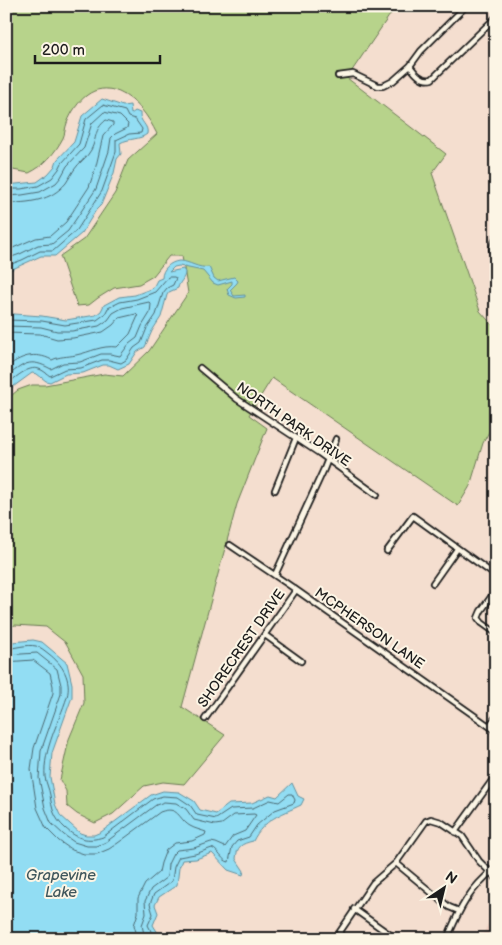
<svg xmlns="http://www.w3.org/2000/svg" width="502" height="945" viewBox="0 0 502 945" font-family="'Balsamiq Sans',sans-serif">
  <rect width="100%" height="100%" fill="#f4decf"/>
  <filter id="ink" filterUnits="userSpaceOnUse"><feTurbulence type="fractalNoise" baseFrequency=".02" numOctaves="2"/><feDisplacementMap in="SourceGraphic" scale="10" xChannelSelector="R" yChannelSelector="G"/><feConvolveMatrix kernelMatrix="1 2 1 2 8 2 1 2 1" color-interpolation-filters="sRGB"/></filter>
  <g filter="url(#ink)">
    <path fill="#eecebf" d="M494 911 496 912V939H481Z"/>
    <path fill="#b7d38b" stroke="#6a7854" d="M6 6H396L347 78 446 154 432 173 480 311 496 329V419L483 443 470 486 458 506 272 378 249 415 267 428 237 504 182 707 225 735 184 784 163 782 144 786 113 814 95 823 77 814 67 806 66 791 60 780 69 739 84 703 83 674 66 643 46 627 15 625 6 628V400L18 390 32 385H45L104 374 123 376 149 351 188 293 182 256H169L153 276 139 284 114 288 98 298 89 305 77 306 60 256 84 239 115 193 128 160 157 134C148 116 137 100 119 92 94 81 76 101 67 123 65 128 65 134 63 138 55 153 44 166 29 173L13 170 6 171Z"/>
    <path fill="#92ddf3" stroke="#63909d" d="M102 99 123 106 130 105 131 114 135 111 140 113C139 122 149 125 147 134 140 140 129 138 120 143L121 154 117 159 114 173 101 205 96 210 82 233 55 256H41L6 272V185L37 182 48 174 55 166 57 160 74 142 82 116Z
      M179 261C190 261 198 269 209 267L214 278 218 281 234 277 238 281 237 283 230 290 234 296 245 295V297L236 298 229 295 227 289 232 284V281L218 285 213 283 203 271 179 266 174 267 169 272 183 269 185 272C185 279 179 282 178 288L169 292 167 295 161 317 152 331 145 347 137 352 129 364 118 369 109 365H103L83 373 66 374 50 382 46 381 37 374 32 373 6 392V315L14 314 42 316 66 320 96 315 101 311 104 305 119 297 135 295 153 288 157 280 162 278C162 269 170 262 179 261Z
      M33 640 42 642 67 663 72 684V697L52 753 50 777 55 804 60 815 80 833 86 835H94L101 832 151 795 163 791 179 792 194 801 200 810 216 814 229 804 252 803 270 795 277 797 292 783 298 796 304 799 301 805C280 815 264 819 253 841 241 844 237 846 236 859L244 871 243 875 228 870 212 853 196 859 182 860 179 868 177 885 159 897 155 905 158 913 153 925 158 933 155 939H6V644L12 642Z"/>
    <g fill="none" stroke-linecap="round" stroke-linejoin="round">
      <path stroke="#4b6972" stroke-width="1" d="M6 189H21L38 186 52 178 59 169 62 163 79 144 86 119 103 105 125 111 128 117 135 119 142 129 141 133 129 134 116 140V152L102 191 77 230 53 251H40L22 260 6 266
        M6 196 22 195 40 192 56 183 61 177 67 166 84 148 92 123 104 112 120 116 128 124 127 128 115 134 111 138 109 151 96 189 68 231 52 244 38 245 20 254 6 259
        M6 203C29 203 51 201 66 183 69 179 71 174 74 170 79 162 87 158 91 150 98 136 93 131 106 120L113 122V125L103 136 96 166 89 187 66 222 50 236 36 238 6 251
        M6 320 42 321 65 325 97 320 105 314 108 308 120 302 137 299 155 292 168 277H174L176 278 173 285 167 288 163 293 156 315 147 328 141 343 134 348 126 360 121 363 109 360H102L81 368 65 369 50 376C47 374 43 370 39 369 28 365 14 379 6 385
        M6 326 41 327 57 331H72L99 326 108 320 113 313 122 308 149 302 151 304 150 313 142 326 137 338 129 344 120 356 110 354H101L80 362 63 363 51 369C29 357 24 364 6 377
        M6 333 40 334 57 339 73 338 103 332 113 325 119 318 136 314 138 316 130 334 117 347C101 345 91 352 76 355 67 357 60 356 52 360 35 351 20 356 6 368
        M6 649C15 648 27 644 36 646 41 647 45 651 49 654 62 664 72 679 67 697 59 722 43 749 45 777 46 783 49 789 50 795 52 809 54 818 65 828 77 839 88 842 103 837L153 799 163 796 178 797 190 805 197 815 216 819 231 809 253 808 270 800 279 802 289 794H292L295 800 294 803 275 810 257 825 249 837 237 841 232 847 229 862C222 861 219 851 212 848L195 854 179 857 174 867 172 881 154 894 150 904 153 914 148 925 152 933V939
        M6 655 37 653 57 669 61 685V694L41 751 39 778 45 808 51 823 64 835 74 842 87 846H97L106 842 156 805 164 802 176 803 186 809 194 820 215 825 222 824 234 815 254 814 256 815 245 831 233 836 225 847 216 843 211 842 194 848 177 850 173 854 168 864 167 877 151 889 145 901 146 914 142 925 145 939
        M6 662 33 660 50 673 53 686V693L34 748 31 769 37 808 46 828 59 841 72 850 84 854H97L109 849 118 843 160 812C179 805 178 819 190 826 195 829 201 830 206 832L205 835 192 841 175 843 166 850 161 863 159 872 145 884 138 898V913L134 925 138 939"/>
      <g stroke="#1c1c1c" stroke-width="8">
        <path id="minor" d="M410 66C415 73 422 82 432 79L496 17
          M338 76 353 74 378 86H383L393 81 410 66 421 51 466 6
          M496 237 492 249 496 266
          M200 368 237 399 319 453 377 495
          M275 490 296 438
          M230 545 292 587 496 731
          M387 551 413 516 496 576
          M275 575 324 469 336 439
          M433 583 457 549
          M496 590 481 611 478 618 482 623 496 633
          M265 635 301 661
          M205 719 296 590
          M489 726 496 717
          M455 832 496 775
          M396 863 449 907 459 911
          M354 909 396 939
          M335 939 373 883 396 863 426 821 431 819 441 822 462 836 479 861 496 878
          M447 939C460 907 469 890 496 867"/>
      </g>
      <use href="#minor" stroke="#fcf5e5" stroke-width="4.5"/>
    </g>
  </g>
  <g text-anchor="middle" stroke-width="4" stroke-linejoin="round" paint-order="stroke">
    <g font-size="14" fill="#1c1c1c" stroke="#fcf5e5">
      <text transform="translate(294 424) rotate(35)" y="5">NORTH PARK DRIVE</text>
      <text transform="translate(370 628) rotate(35)" y="5">MCPHERSON LANE</text>
      <text transform="translate(241 648) rotate(-55)" y="5">SHORECREST DRIVE</text>
    </g>
    <g font-size="15" font-style="italic" fill="#3f565c" stroke="#fcf5e5">
      <text x="61" y="880">Grapevine<tspan x="61" dy="17">Lake</tspan></text>
    </g>
  </g>
  <rect width="502" height="945" fill="none" stroke="#fcf5e5" stroke-width="25"/>
  <rect x="12" y="12" width="477" height="920" fill="none" stroke="#1c1c1c" stroke-width="2" filter="url(#ink)"/>
  <g transform="translate(444 888) rotate(35)" stroke="#fcf5e5" stroke-width="4" paint-order="stroke">
  <path d="M0-4L9 19L0 12L-9 19Z" fill="#1c1c1c"/>
  <text y="-8" font-size="14" font-weight="bold" text-anchor="middle" fill="#1c1c1c">N</text>
  </g>
  <path d="M35 55v8h125v-8" fill="none" stroke="#1c1c1c" stroke-width="2.5"/>
  <text x="42" y="55" font-size="15" fill="#1c1c1c" stroke="#fcf5e5" stroke-width="4" paint-order="stroke">200 m</text>
</svg>
